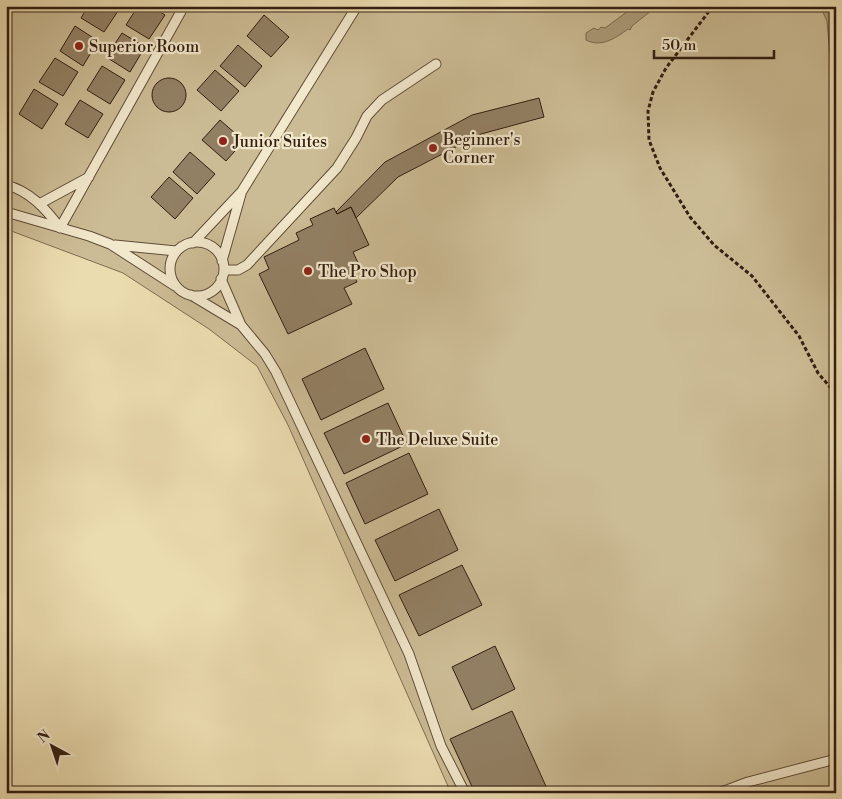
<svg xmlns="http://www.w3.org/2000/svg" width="842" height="799" viewBox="0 0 842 799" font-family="'Libre Bodoni',serif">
  <rect width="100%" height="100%" fill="#ebdcb0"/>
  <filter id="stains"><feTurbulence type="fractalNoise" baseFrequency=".004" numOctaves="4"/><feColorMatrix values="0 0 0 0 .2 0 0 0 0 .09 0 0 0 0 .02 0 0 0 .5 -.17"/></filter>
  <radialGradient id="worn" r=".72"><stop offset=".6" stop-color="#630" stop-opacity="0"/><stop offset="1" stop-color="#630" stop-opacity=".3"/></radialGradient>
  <path fill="#ccbc95" stroke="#7f6c53" d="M6 6H836V793H451L288 425 257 366 209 329 123 273 6 229Z"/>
  <path fill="#ac9b7a" stroke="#7b6950" d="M635 6H657L632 26 630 30 628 29C616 38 601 48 586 40V33L594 28 598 30 601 27 605 28Z
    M820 6H836V82L831 66 827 21Z"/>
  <path fill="#928064" stroke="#321d11" d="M88 6H117L120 8 104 32 81 18Z
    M138 6H151L165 15 149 39 126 25Z
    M264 15 289 37 271 57 247 36Z
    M75 26 98 41 83 66 60 51Z
    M122 33 145 47 130 72 106 57Z
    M238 45 262 66 245 87 220 66Z
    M55 58 78 72 63 96 39 82Z
    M102 66 125 80 110 104 87 90Z
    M215 70 239 91 221 111 197 90Z
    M152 95a17 17 0 1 1 34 0a17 17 0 1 1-34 0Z
    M34 89 58 104 42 129 19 114Z
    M539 98 544 117 481 134 398 177 356 218 351 207 337 214 336 212 385 162 472 115Z
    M80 100 103 114 88 138 65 124Z
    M220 120 244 141 226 161 202 140Z
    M190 152 215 174 197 194 173 172Z
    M169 177 193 198 175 219 151 197Z
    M351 207 369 245 353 252 358 263 350 267 357 282 344 288 352 304 288 334 259 274 269 269 264 257 299 240 296 233 313 225 310 219 334 208 337 214Z
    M365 348 384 389 321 420 302 379Z
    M388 403 407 444 344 474 324 433Z
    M409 453 428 494 365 524 346 483Z
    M439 509 458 550 395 581 375 540Z
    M462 565 482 605 419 636 399 595Z
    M495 646 515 689 472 710 452 667Z
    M512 711 549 793H475L450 739Z"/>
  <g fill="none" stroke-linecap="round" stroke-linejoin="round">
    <g stroke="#604d39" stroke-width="11">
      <path id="lane" d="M6 185C30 191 46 209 60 228L184 6
        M41 203 89 177
        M6 212 89 236 110 244 175 286
        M170 269a27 27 0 1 1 54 0a27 27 0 1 1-54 0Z
        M193 243 242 191 357 6
        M115 245 176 251
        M222 261 241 194
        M224 270H238L247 265 337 168 356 138 367 116 382 100 436 64
        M221 279 241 325
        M191 295 241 325 265 354 276 372 409 654 441 746 465 793
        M719 793 748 782 836 759"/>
    </g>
    <path stroke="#321d11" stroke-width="3" stroke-dasharray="4 2.5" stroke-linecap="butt" d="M713 6 666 68 653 92 648 111 649 140 660 168 690 217 714 245 752 276 799 336 818 373 836 394"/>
    <use href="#lane" stroke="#f2e8cc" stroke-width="9"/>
  </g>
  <g fill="#8f2418" stroke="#f2e8cc" stroke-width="2">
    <circle cx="79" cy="46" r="5"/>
    <circle cx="223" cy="141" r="5"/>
    <circle cx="433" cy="148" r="5"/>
    <circle cx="308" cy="271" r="5"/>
    <circle cx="366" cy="439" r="5"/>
  </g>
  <g text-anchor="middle" stroke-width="4.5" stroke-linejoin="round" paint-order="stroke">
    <g font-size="16" fill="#321d11" stroke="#f2e8cc" text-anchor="start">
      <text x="89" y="52">Superior Room</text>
      <text x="443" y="145">Beginner's<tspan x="443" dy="18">Corner</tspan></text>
      <text x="233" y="147">Junior Suites</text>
      <text x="318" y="277">The Pro Shop</text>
      <text x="376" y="445">The Deluxe Suite</text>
    </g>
  </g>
  <rect width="842" height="799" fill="none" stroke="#ebdcb0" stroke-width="25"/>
  <rect x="8" y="8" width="827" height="784" fill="none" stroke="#321d11" stroke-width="2.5"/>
  <rect x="12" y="12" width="817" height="774" fill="none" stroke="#321d11"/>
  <g transform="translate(52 746) rotate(320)" stroke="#f2e8cc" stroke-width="4" paint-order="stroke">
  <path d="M0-4L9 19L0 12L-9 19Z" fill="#321d11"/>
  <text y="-8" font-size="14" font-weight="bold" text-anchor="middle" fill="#321d11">N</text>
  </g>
  <path d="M654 50v8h120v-8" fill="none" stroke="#321d11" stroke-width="2.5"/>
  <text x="662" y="50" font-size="15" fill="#321d11" stroke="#f2e8cc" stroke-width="4" paint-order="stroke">50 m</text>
  <rect width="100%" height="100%" filter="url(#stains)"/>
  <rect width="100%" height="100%" fill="url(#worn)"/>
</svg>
